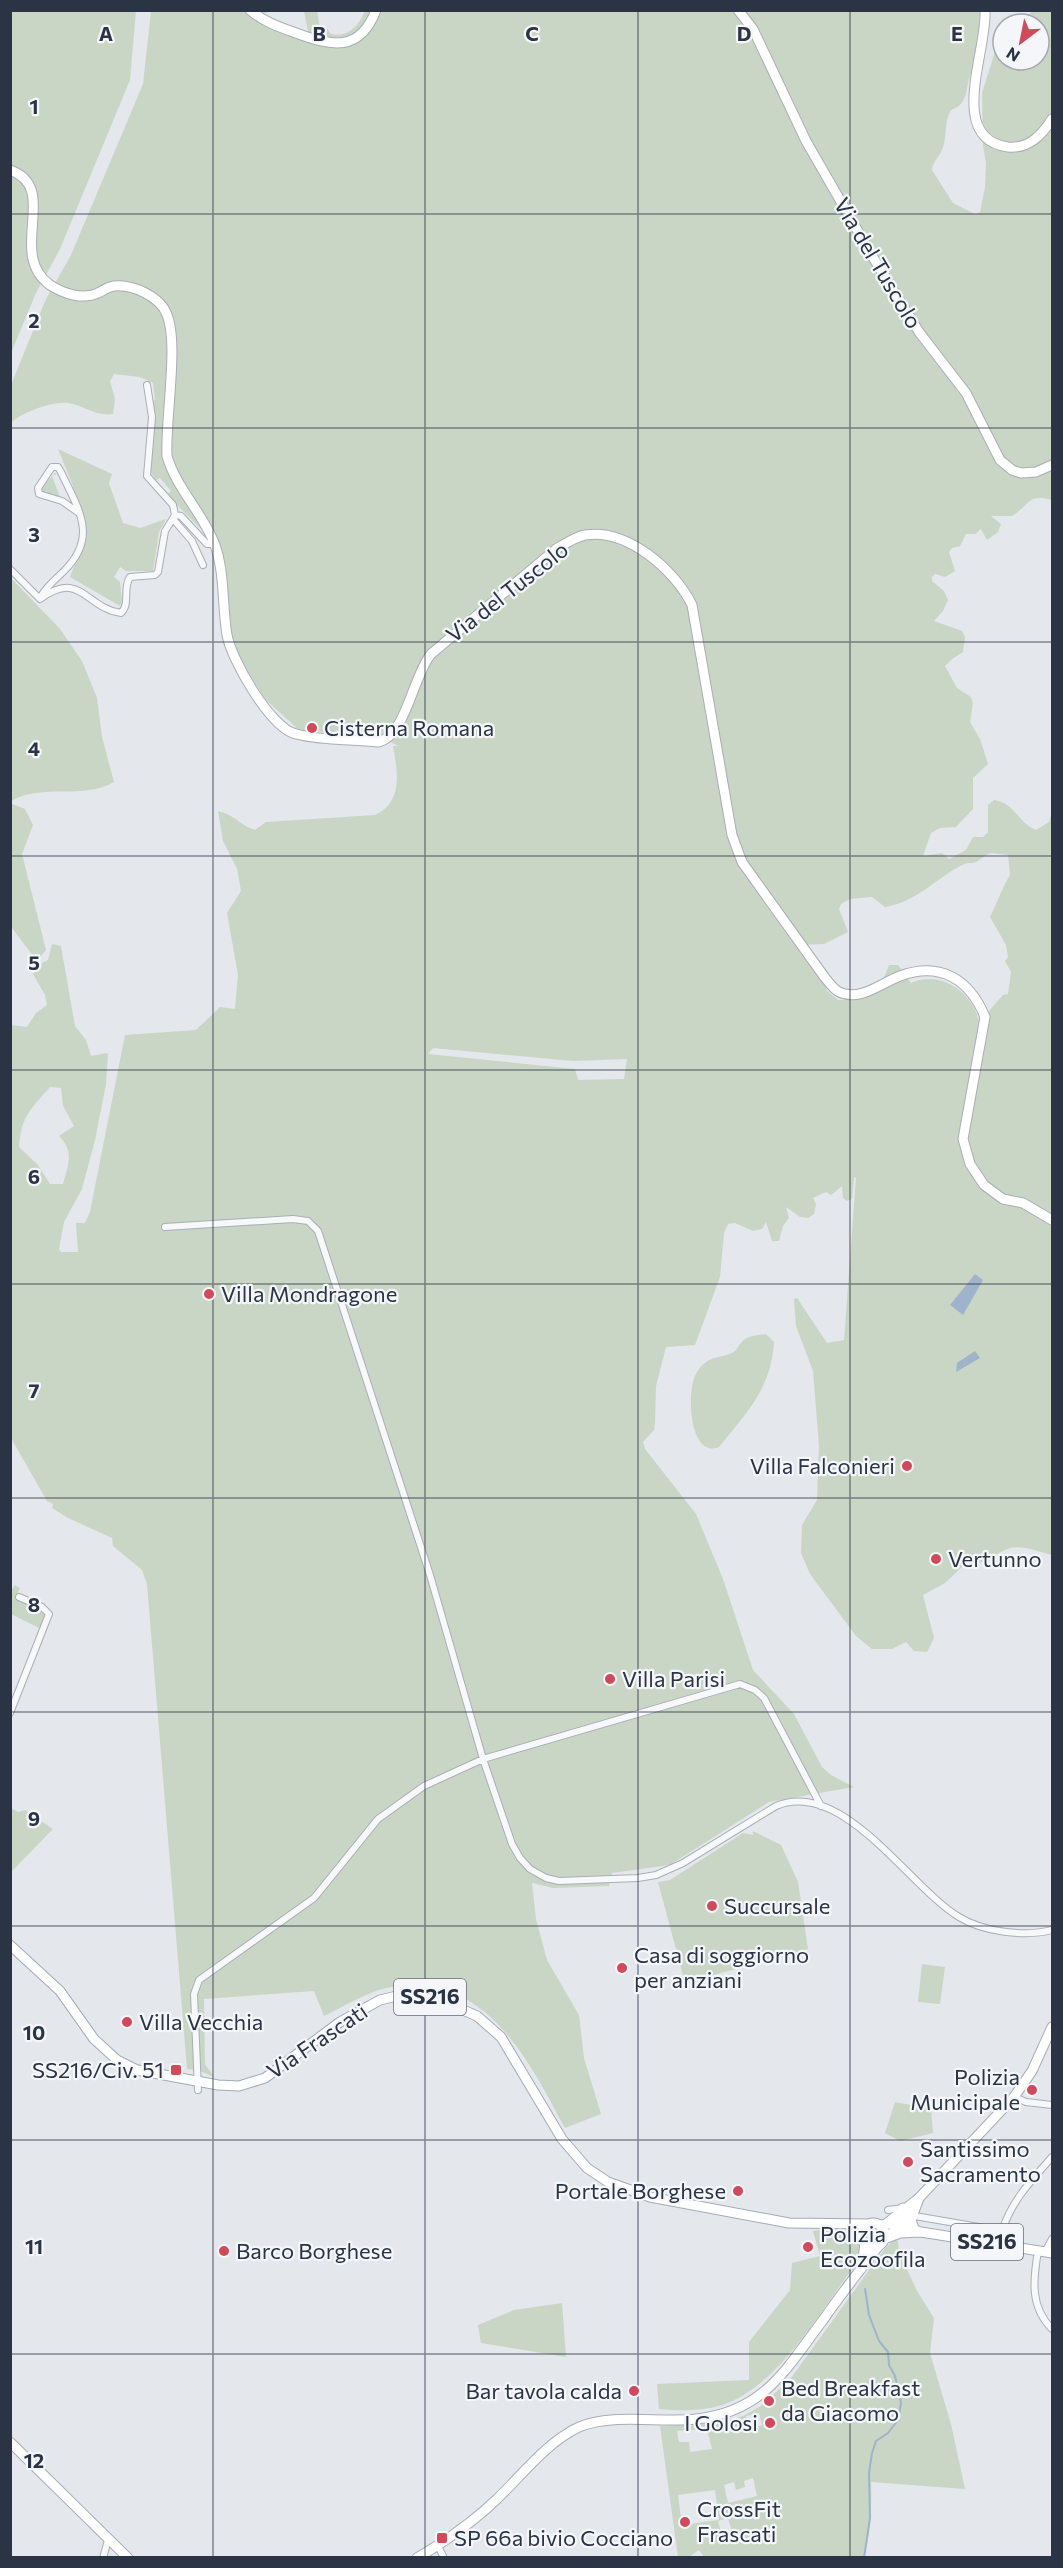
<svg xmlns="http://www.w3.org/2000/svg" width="1063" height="2568" viewBox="0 0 1063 2568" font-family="Commissioner,sans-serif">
  <rect width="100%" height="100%" fill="#e4e7ec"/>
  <path fill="#c9d6c5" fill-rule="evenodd" d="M365 10 980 11 977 65C962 76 974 103 951 110 943 123 948 139 941 152 937 159 933 162 932 170L953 203 975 214 980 212 985 187 986 163 983 146 982 93 998 42 1003 38V60H1039V24H1015L1033 11H1052V500C1027 493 1030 505 1012 516H991L1001 524 998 532 987 540 981 529 975 534H966L960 546 952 548 949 552 955 571 945 577 935 574 932 577V581L944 591 948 600 943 611 934 621 962 631 965 637 963 652 952 659 945 666 957 688 971 697 973 703 970 722 980 739 988 764 973 778V809L956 827 940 828 931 833 923 856 942 853 949 859 966 850 973 837H983L988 832V805L994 800C1014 802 1019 824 1036 830L1049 822 1052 813V1555C1040 1552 1023 1545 1010 1548 994 1553 985 1567 966 1563L945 1583 923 1595 934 1638 927 1652 914 1651 906 1642 892 1649H872L856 1636 810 1574 801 1553 802 1525 817 1500 819 1446 813 1371 796 1326 794 1299 797 1298 827 1343 844 1340 856 1177 854 1178 852 1199 847 1201 843 1198 842 1186 831 1195 826 1192 813 1198 816 1204 814 1214 808 1218 800 1217 786 1207 789 1218 783 1226 779 1241H772L766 1222 762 1229 753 1231 735 1223 728 1224 724 1233 720 1277 695 1345 666 1347 656 1386 655 1423 654 1430 643 1442 645 1449 696 1514 723 1579 753 1670 794 1714 822 1767 831 1775 854 1787 769 1802 670 1865 612 1873 609 1886 553 1888 532 1883 536 1919 547 1960 579 2015 584 2058 601 2114 565 2128C527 2058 484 1968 386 1988 365 1993 343 2007 324 2016L314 1991 204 1999 205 2064 214 2077 198 2070 187 2069 147 1584 142 1570 113 1546 112 1538 68 1518 52 1508 53 1504 47 1501 11 1438V1025L27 1027 36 1013 47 1005 45 995 33 974 38 965 48 960 52 944 61 946 75 1026 86 1040 91 1056 108 1053 106 1084 95 1140 82 1189 64 1222 59 1249 61 1252H78L76 1223H85L90 1212 125 1035 196 1030 220 1007 235 1009 238 975 227 913 241 891 237 869 223 841 218 811C237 816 238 824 255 830L266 822 375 815C403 802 398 772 393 746H398L382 737 299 730 265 699 233 647 225 562 219 544 204 532 167 495 171 491 160 478 156 480 148 468 153 447 151 401 155 400 153 383 140 377 114 374 110 381 115 399 113 414C97 417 83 405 68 403 52 401 20 413 11 423V385L46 299 71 255 143 84 151 11H275L265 13V15L306 33 308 31 304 11H317L320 27 325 26 331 34C348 38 360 25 365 10ZM992 853 1008 855 1010 875C1001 890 998 901 990 917L1006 945 1008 957 1005 961 1011 972 1008 994 1003 995 989 1011 980 1072 970 1068C975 1059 981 1033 979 1022 974 993 940 969 911 983L898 965H889L879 990 851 1000H838L826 990 829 975 826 969 806 960 798 945 824 944 848 932 839 909 841 904 850 899 872 897 885 907C917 902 935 879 962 865 967 862 971 864 976 862 982 859 985 854 992 853ZM433 1048 573 1061 627 1059 624 1079 578 1080 575 1069 428 1054ZM50 1087 61 1088 63 1106 74 1126 59 1136C75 1152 68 1164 63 1184H50L37 1164 19 1147C21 1116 31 1109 50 1087Z
    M11 11H136L130 80 60 249 36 293 11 353Z
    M58 449 112 474 109 483 123 523 140 528 166 519 159 532 153 571H126L120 567 114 577 120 582 122 602 120 606 70 577 87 533 80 506 72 491 73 486Z
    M55 473 57 474 52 476 60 497 65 498 41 493V488Z
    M10 577 60 629 82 661 97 698 102 737 114 782C83 800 43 783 11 801Z
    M10 803 25 809 33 825 22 854 46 950 37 961 12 928Z
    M766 1334 774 1342C771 1389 747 1412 719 1447 689 1459 686 1391 696 1374 708 1352 723 1360 735 1351 738 1348 740 1343 744 1340 748 1336 759 1335 766 1334Z
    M15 1585 20 1588 15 1598 47 1613 41 1629 11 1614V1591Z
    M11 1808 18 1812 25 1810 53 1829 11 1872Z
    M753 1831 781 1845 798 1882 808 1949 685 1983 658 1882 670 1880 743 1833 753 1835Z
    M922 1964 945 1967 940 2004 918 2002Z
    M895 2102 931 2109 933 2133 900 2141 885 2133Z
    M833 2227C860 2233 866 2243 853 2268 817 2315 778 2388 719 2406 701 2411 678 2411 659 2409L657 2384 749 2380V2342L790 2290 792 2263 820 2256 813 2231Z
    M897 2238 900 2254 917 2291 934 2318 930 2353 951 2424 965 2489 871 2482C872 2500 870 2540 864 2557L705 2558 699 2550 689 2557H678L660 2426 722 2421 743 2416 761 2406 791 2378 885 2248ZM759 2413 762 2425 749 2428 746 2416ZM707 2429 712 2449 690 2452 689 2442H679L677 2431ZM753 2478 757 2496 728 2503 724 2485 734 2482 736 2490 745 2487 744 2481ZM715 2490 719 2520 682 2525 678 2495ZM728 2518 735 2542 724 2544 718 2521Z
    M562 2303 566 2357 481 2343 478 2325 514 2310Z"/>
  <path fill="#9fb4cc" d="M975 1274 983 1280 963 1315 950 1305Z
    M975 1351 980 1358 956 1372 957 1363Z"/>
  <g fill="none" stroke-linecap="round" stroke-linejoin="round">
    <path stroke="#9fb4cc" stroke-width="2" d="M864 2558 870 2518 869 2473 872 2453 876 2441 888 2433 898 2420 901 2403 895 2376 889 2365 888 2352 879 2341 869 2315 865 2289"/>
    <g stroke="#a9aeb7" stroke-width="8">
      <path id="street" d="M147 385 152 417 147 476 173 505 175 515
        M173 519 192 541 203 565
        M10 569 40 599
        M41 596C48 585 55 580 64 571 99 536 78 509 61 472L58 467H52L38 488 39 494 62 501 79 513
        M40 599C81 569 85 608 121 613 131 603 122 589 130 577L155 575 158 572 165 531 175 515 181 516 207 544H215
        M165 1227 293 1219 308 1221 318 1231 430 1575 483 1759 512 1844 520 1858 530 1869 546 1878 559 1881 638 1878 656 1875 683 1863 776 1806C843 1778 909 1887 959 1917 983 1932 1025 1937 1052 1930
        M10 1713 49 1614 42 1607 19 1597
        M198 2090 194 1994 199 1980 314 1898 378 1819 424 1786 483 1759 740 1684 755 1690 764 1698 821 1806
        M1014 2097 1026 2102 1052 2105
        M888 2210 903 2208
        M909 2215 1002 2231C1012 2200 1031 2181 1052 2157
        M1038 2251C1033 2280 1030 2307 1052 2329
        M1045 2252 1052 2239
        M438 2546 444 2558
        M103 2558 108 2540"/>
    </g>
    <g stroke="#a9aeb7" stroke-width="11">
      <path id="secondary" d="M250 10C264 22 279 27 296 33 331 46 360 53 376 10
        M738 10 753 29 806 141 871 254 919 332 966 393 1000 460 1012 470 1021 473 1036 472 1052 465
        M985 10C988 49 946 139 1008 147 1029 149 1042 135 1052 119
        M10 170C61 188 6 253 50 285 64 294 83 300 98 293 104 290 108 287 114 286 133 284 161 297 167 315 179 344 165 420 167 456 176 488 203 513 215 545 225 574 222 605 227 635 231 659 271 729 296 734 322 741 351 739 378 742 406 736 412 678 431 654L556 549C565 544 575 537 585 535 627 528 675 570 692 605L732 835 742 862 823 975C827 980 833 989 839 992 860 1002 881 983 900 976 941 961 970 980 985 1017L963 1139 970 1164 984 1185 1003 1199 1023 1203 1052 1220
        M887 2223 919 2198 1014 2097 1032 2071 1052 2027
        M889 2237 907 2215 903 2208
        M862 2266 865 2243
        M10 2442 128 2558
        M417 2558C446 2541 473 2522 497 2499 522 2475 547 2442 579 2427 611 2413 661 2423 696 2419 764 2412 786 2369 823 2320 841 2294 861 2269 880 2244"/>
    </g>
    <g stroke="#a3abb8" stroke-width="11">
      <path id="primary" d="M10 1945 60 1991 94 2039 117 2060 137 2070 218 2085 239 2086 265 2078 340 2022 380 2000 405 1994 442 2001 477 2016 501 2037 562 2139 587 2168 608 2182 650 2197 789 2223 870 2224
        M861 2235a12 12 0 1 1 24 0a12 12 0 1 1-24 0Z
        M879 2225 900 2223 918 2231
        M914 2229 911 2220 919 2198
        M884 2239 900 2233 921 2232 1052 2253"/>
    </g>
    <use href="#street" stroke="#f7f8fa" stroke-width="6"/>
    <use href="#secondary" stroke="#fff" stroke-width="9"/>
    <use href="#primary" stroke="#fff" stroke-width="9"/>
  </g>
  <path fill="none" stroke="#2b3445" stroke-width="1.5" stroke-opacity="0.55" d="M213 10V2558M425 10V2558M638 10V2558M850 10V2558M10 214H1052M10 428H1052M10 642H1052M10 856H1052M10 1070H1052M10 1284H1052M10 1498H1052M10 1712H1052M10 1926H1052M10 2140H1052M10 2354H1052"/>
  <g fill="#d1495b" stroke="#f4f6f9" stroke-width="2">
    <circle cx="312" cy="728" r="6"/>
    <circle cx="209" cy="1294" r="6"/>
    <circle cx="907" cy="1466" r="6"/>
    <circle cx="936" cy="1559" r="6"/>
    <circle cx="610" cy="1679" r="6"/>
    <circle cx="712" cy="1906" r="6"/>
    <circle cx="622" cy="1968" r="6"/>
    <circle cx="127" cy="2022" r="6"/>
    <rect x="170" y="2064" width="12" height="12" rx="3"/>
    <circle cx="1032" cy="2090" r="6"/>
    <circle cx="908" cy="2162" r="6"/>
    <circle cx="738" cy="2191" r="6"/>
    <circle cx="808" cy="2247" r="6"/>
    <circle cx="224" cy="2251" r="6"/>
    <circle cx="634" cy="2391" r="6"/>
    <circle cx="769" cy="2401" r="6"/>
    <circle cx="770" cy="2423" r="6"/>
    <circle cx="685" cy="2522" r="6"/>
    <rect x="436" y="2532" width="12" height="12" rx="3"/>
  </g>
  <g text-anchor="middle" stroke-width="4.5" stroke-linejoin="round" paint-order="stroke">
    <g fill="#f4f6f9" stroke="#676e7b" stroke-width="1.5">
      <rect x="394" y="1979" width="72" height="36" rx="4.5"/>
      <rect x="951" y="2224" width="72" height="36" rx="4.5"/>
    </g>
    <g font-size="21" font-weight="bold" fill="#2b3445">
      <text x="430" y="2004">SS216</text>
      <text x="987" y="2249">SS216</text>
    </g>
    <g font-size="22" fill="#2b3445" stroke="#f4f6f9">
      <text transform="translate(878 263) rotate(59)" y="8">Via del Tuscolo</text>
      <text transform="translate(507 592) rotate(-38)" y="8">Via del Tuscolo</text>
      <text transform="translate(317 2041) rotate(-34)" y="8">Via Frascati</text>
    </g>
    <g font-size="22" fill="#2b3445" stroke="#f4f6f9" text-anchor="start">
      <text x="324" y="736">Cisterna Romana</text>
      <text x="221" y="1302">Villa Mondragone</text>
      <text x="895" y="1474" text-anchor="end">Villa Falconieri</text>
      <text x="948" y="1567">Vertunno</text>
      <text x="622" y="1687">Villa Parisi</text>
      <text x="724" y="1914">Succursale</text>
      <text x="634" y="1963">Casa di soggiorno<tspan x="634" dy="25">per anziani</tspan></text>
      <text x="139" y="2030">Villa Vecchia</text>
      <text x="164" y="2078" text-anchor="end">SS216/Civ. 51</text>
      <text x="1020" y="2085" text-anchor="end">Polizia<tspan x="1020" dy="25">Municipale</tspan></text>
      <text x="920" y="2157">Santissimo<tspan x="920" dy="25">Sacramento</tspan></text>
      <text x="726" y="2199" text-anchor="end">Portale Borghese</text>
      <text x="820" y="2242">Polizia<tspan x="820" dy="25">Ecozoofila</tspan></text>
      <text x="236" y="2259">Barco Borghese</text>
      <text x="781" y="2396">Bed Breakfast<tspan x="781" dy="25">da Giacomo</tspan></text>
      <text x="622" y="2399" text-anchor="end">Bar tavola calda</text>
      <text x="758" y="2431" text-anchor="end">I Golosi</text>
      <text x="697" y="2517">CrossFit<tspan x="697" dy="25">Frascati</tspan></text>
      <text x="454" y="2546">SP 66a bivio Cocciano</text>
    </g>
  </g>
  <g font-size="20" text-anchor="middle" font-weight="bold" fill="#2b3445" stroke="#f4f6f9" stroke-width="4.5" stroke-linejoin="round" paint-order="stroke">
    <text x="106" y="41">A</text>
    <text x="319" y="41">B</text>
    <text x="532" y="41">C</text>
    <text x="744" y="41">D</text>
    <text x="957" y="41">E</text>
    <text x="34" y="114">1</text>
    <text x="34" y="328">2</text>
    <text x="34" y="542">3</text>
    <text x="34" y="756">4</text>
    <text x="34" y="970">5</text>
    <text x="34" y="1184">6</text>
    <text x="34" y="1398">7</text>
    <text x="34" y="1612">8</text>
    <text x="34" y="1826">9</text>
    <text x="34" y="2040">10</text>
    <text x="34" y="2254">11</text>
    <text x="34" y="2468">12</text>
  </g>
  <rect width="1063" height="2568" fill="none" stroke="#2b3445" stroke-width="24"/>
  <g transform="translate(1021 42) rotate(212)"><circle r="28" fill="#f4f6f9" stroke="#a4a8b1" stroke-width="1.5"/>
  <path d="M0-4.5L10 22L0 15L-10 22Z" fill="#d1495b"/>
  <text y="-9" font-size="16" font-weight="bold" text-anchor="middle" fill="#2b3445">N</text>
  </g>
</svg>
